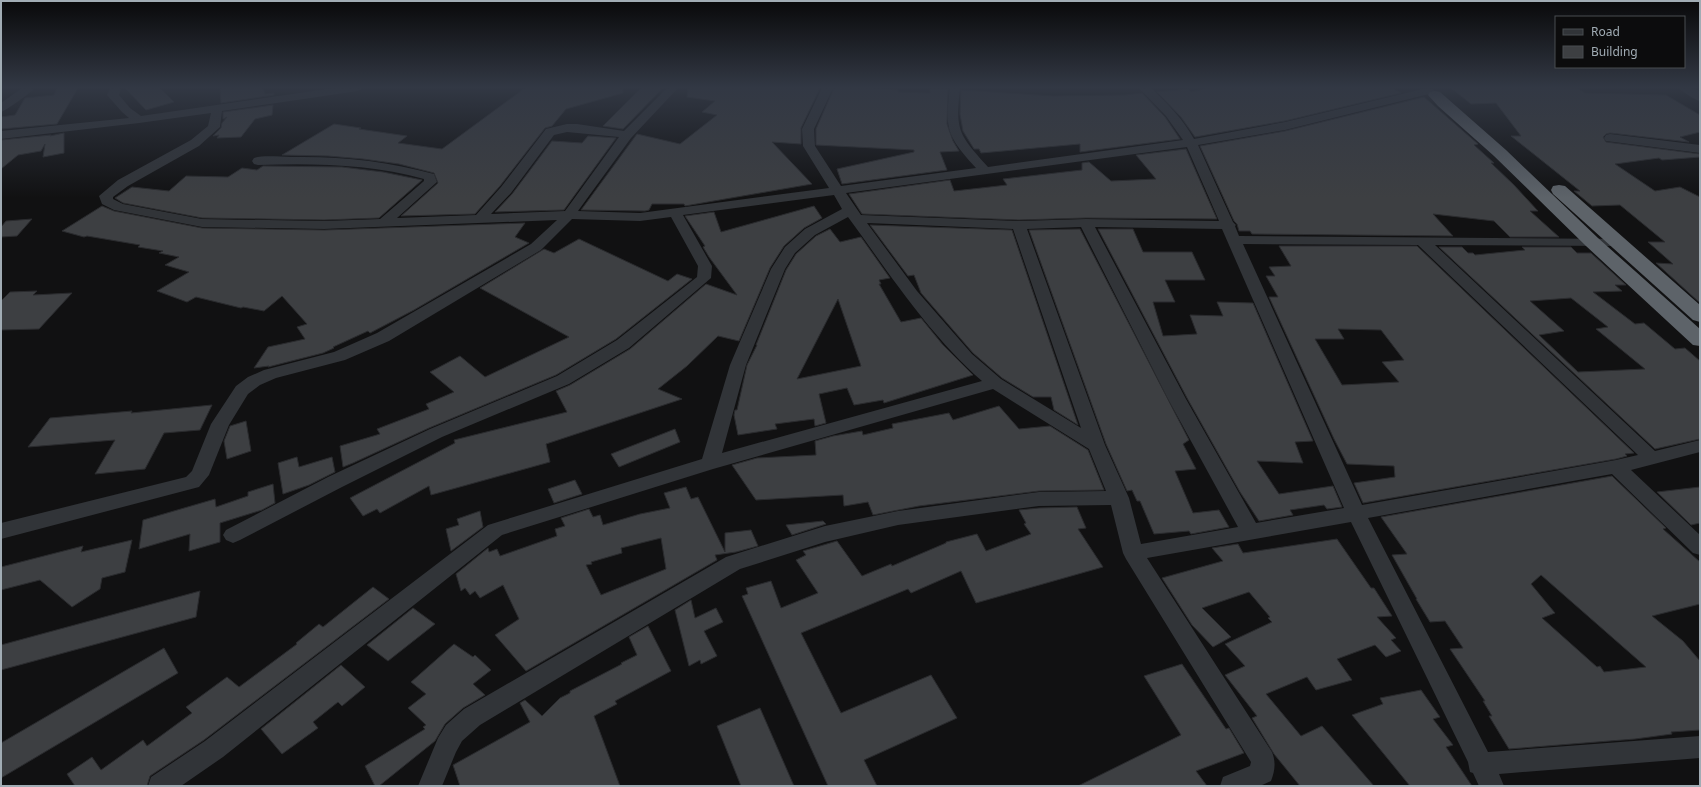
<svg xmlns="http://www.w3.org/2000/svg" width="1701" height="787" viewBox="0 0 1701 787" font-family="'Noto Sans',sans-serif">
  <rect width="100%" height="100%" fill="#111112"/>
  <path fill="#3d3f42" stroke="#2a2b2e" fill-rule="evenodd" d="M57 88H78L57 124 1 129V117L15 115 25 98 54 95Z
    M125 88H160L174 102 146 110Z
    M220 88H263L265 94 274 93V95L221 103Z
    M525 88H623V93L566 109 552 126 545 128 500 186 475 214 401 216 438 183 434 173 399 164 363 159 328 156 282 155 334 124 361 128 359 129 407 136 398 143 442 149Z
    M641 88H663L623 129 603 126Z
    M688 88H820L801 128V144L772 142 812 184 685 206 684 204H652L649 210 645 211 581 210 637 134 680 144 717 115 702 112 715 101 687 97Z
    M834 88H872L898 90V92L930 93V88L948 89 947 124 953 141 959 151 940 152 947 170 842 184 837 169 914 152V150L816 145V129Z
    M1208 88H1392L1401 93 1285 121 1195 137 1181 117 1157 92 1188 89 1191 92Z
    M1451 88H1577L1585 93 1666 95 1700 115V132L1680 137 1689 142 1610 133 1606 134 1603 137 1606 142 1700 154V157L1662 160 1659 158 1615 164 1655 191 1680 187 1700 197V303L1656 263 1673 264 1648 242H1665L1620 205 1592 206 1574 191H1580L1511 136H1521L1496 103 1471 104Z
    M961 90 1053 96 1125 95 1142 93 1165 117 1180 139 1080 152V144L981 153 979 149H974L963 131 960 114Z
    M1424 97 1478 144 1474 145 1494 163H1491L1514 185 1538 211H1530L1559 237H1510L1494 221 1433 214 1453 236 1252 234 1250 231H1239L1237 224 1234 221 1200 146 1285 131Z
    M273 105 272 115 255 119 241 137 217 138 219 135 213 136 221 128 222 123 227 117 223 119V112Z
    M64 133V153L43 157 45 144 41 151 18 155 1 169V140L51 135 50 136Z
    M588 136 616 138 564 210 495 212 512 194 552 141 582 143Z
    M1186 149 1217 219 1086 218 1019 220 862 214 849 194 950 180 954 191 981 188 1007 185 1003 179 1082 170V163L1089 162 1111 181 1156 179 1136 155Z
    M263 166 342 167 383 172 422 180 379 218 324 220 202 218 123 203 115 198 132 187 169 191 186 176 228 177 242 168 257 170Z
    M102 206 114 211 202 228 324 230 525 223 515 237 529 243 414 310 370 333 368 331 333 347 334 348 323 353 268 367 269 366 254 368 268 347 305 339 297 327 307 324 282 296 264 311 243 307 241 308 196 297 187 302 157 291 189 272 165 265 179 257 159 253 163 251 138 247 140 245 87 236 84 237 62 231Z
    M814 206 822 218 804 228 784 246 770 268 739 341 718 336 687 366 658 389 682 399 546 444 550 462 431 495 429 486 380 513 377 509 363 516 350 498 455 443 454 440 567 412 556 391 570 385 630 349 706 284 737 295 709 257 703 247 705 246 685 216 714 212 721 232Z
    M32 219 17 236 1 237V227L6 221Z
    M870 225 1012 230 1078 425 1054 410 1051 397H1033L1002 378 973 353 921 293 914 275 908 276Z
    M830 229 840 242 861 237 890 278 879 280 881 284H879L901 322 921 318 943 345 973 375 884 403 883 400 854 405 847 388 819 394 826 423 815 426 814 419 775 424 777 429 738 435 734 415 735 410H737L747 365 757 345H756L786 270 796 254 816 236ZM838 299 861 366 797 379Z
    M1080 229 1189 440 1183 444 1196 469 1175 471 1193 513 1219 510 1229 527 1191 534 1189 531 1154 534 1140 501H1137L1132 490 1127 491 1106 444 1029 230Z
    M1098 229H1133L1143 252H1192L1205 280H1165L1175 302H1153L1163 336 1197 334 1190 315 1223 316 1217 302 1253 303 1313 441 1295 442 1303 463 1257 461 1279 494 1333 486 1342 507 1327 509 1324 505 1290 510 1293 515 1259 521 1240 492 1187 398Z
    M579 239 668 281 677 274 692 279 616 339 556 375 429 428 353 463 343 467 340 446 380 434 377 429 429 409 426 404 454 392 430 372 460 356 485 377 569 337 480 288 544 249 554 253Z
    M1279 246H1417L1634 453 1625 454 1627 456 1616 459 1363 503 1354 483 1395 477 1394 466 1347 464 1334 439 1269 297H1278L1266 276H1275L1269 267 1291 266ZM1338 329 1381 330 1404 360 1382 362 1399 382 1342 385 1315 339H1344Z
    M1439 247H1462L1468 253H1473L1475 255 1525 250 1522 247H1571L1577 253H1591L1626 285H1615L1622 291 1593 292 1635 324 1644 323 1675 349 1685 348 1700 361V439L1655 449ZM1571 298 1608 327 1596 329 1645 369 1578 372 1539 335 1564 331 1530 301Z
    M37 291 33 295 72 293 39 329 1 330V301L10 292Z
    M212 405 200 430 164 433 145 469 95 474 115 440 28 447 50 418 132 411 131 413Z
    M999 406 1019 429 1050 426 1088 450 1104 490 1039 491 919 506 873 515 868 502 844 506 843 495 756 500 732 465 757 458 816 455 815 441 833 436 862 431 863 435 893 428 892 424 949 413 953 420Z
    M246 421 251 451 227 459 224 441 230 426Z
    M675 429 680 442 619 467 611 454Z
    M297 457 299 467 332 457 335 472 309 485 283 494 278 463Z
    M1612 476 1666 528 1663 529 1700 562V604L1652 616 1683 641 1700 661V730L1671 732 1672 734 1635 739 1509 749 1489 716H1492L1483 701H1485L1450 649 1463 648 1445 621 1430 622 1416 599H1417L1392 555 1407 554 1381 517ZM1541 575 1638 660 1646 667 1604 672 1600 666 1597 667 1542 618 1555 613 1531 584Z
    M575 480 582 494 554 503 548 489Z
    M273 484 275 503 262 510 220 523V542L189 551 190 534 139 549 143 520 215 499 216 507 248 496V492Z
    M686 487 691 499 698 497 725 552V533L751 530 758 546 736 552 715 555 717 560 526 671 495 635 519 619 503 585 480 598 475 591 470 595 465 588 461 591 456 574 488 548 489 552 497 549 500 556 557 536 555 529 565 526 561 518 589 509 593 517 600 515 603 525 640 514 670 508 664 493ZM661 538 666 569 601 595 586 565 592 564 591 562 622 553 621 548Z
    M1700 487V523L1691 525 1657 492Z
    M1077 507 1086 528 1078 529 1103 567 976 603 961 571 911 593 908 589 801 633 841 713 931 675 957 718 864 760 877 786H828L742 596 748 594 746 588 771 581 781 608 818 593 796 560 806 555 803 551 837 541 862 576 891 564 892 566 946 543V542L977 534 986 551 1031 534 1024 524 1026 523 1019 510 1039 508Z
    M480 511 483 527 451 551 446 529 459 525 457 519Z
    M823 521 826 524 792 535 786 525Z
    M1337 539 1371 588H1374L1392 616 1377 617 1396 638 1391 640 1401 651 1386 657 1375 645 1337 659 1352 680 1316 690 1307 677 1266 694 1301 736 1322 726 1374 786H1300L1274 754 1252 718 1257 716 1225 675 1245 666 1225 644 1272 622 1268 618 1270 617 1249 592 1202 608 1231 637 1213 647 1192 625 1162 578 1223 561 1212 548 1238 544 1243 553Z
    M132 540 125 572 102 578 100 589 72 607 40 580 1 590V567L83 546 81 552Z
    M373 587 389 599 204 740 150 776 147 786H75L67 774 92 757 101 770 143 740 147 746 192 713 186 707 227 677 239 687 297 644 296 643 319 624 323 627Z
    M200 591 196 617 1 670V645Z
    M691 600 695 618 716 608 723 622 704 631 717 656 701 664 700 660 689 666 675 610Z
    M413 608 435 624 388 661 367 645Z
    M648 626 671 671 615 701 617 704 594 716 620 786H460L453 765 530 722 520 703 525 700 542 716 560 698 570 693V691L622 664 621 663 637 655 629 637Z
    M454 644 473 657 475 655 491 670 473 684 485 695 463 708 445 724 435 741 379 786H375L365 766 425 729 423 727 426 725 408 708 426 694 411 682Z
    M164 648 178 673 1 778V743Z
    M1182 664 1226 729 1229 728 1244 753 1196 771 1207 786H1078L1181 735 1144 676Z
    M341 665 365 687 342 706 338 702 313 722 318 728 282 754 261 729Z
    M1421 690 1440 717 1433 719 1453 745 1446 747 1472 786H1410L1352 715 1383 704 1380 698Z
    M760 708 794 786H741L717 726Z"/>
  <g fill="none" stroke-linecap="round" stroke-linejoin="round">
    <path fill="#313438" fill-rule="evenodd" d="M22 88H35C33 91 4 112 1 112V103Z
      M110 88H121L119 95 130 108 141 116 334 88H363L358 91 222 111 220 127 199 146 128 186 113 197V199L123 204 202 219 324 221 380 219 424 181V179C370 164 314 163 258 165L254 164 252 161 254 158C265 155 279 157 291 157 340 156 387 161 434 174L437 182 397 218 476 215 501 187 546 129 567 124H577L624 131 667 88H678L631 138 578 211 640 213 829 188 803 146 802 129 822 88H833L814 129 815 146 841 186 976 168C948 137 944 130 950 88H960C955 131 959 135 988 167L1183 140 1166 116 1139 88H1151C1167 103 1183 119 1194 139L1285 122 1427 88 1433 89 1434 91 1433 93 1285 130 1198 145 1233 222 1236 225 1235 226 1239 236 1622 239 1624 242 1622 245 1617 246 1435 245 1655 451 1700 440V452L1631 470 1700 535V555L1693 553 1612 474 1368 518 1488 752 1700 736V758L1499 774 1504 786H1479L1473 773 1470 772 1468 762 1351 522 1147 558 1272 752C1276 762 1275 771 1271 781L1260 786H1220L1223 777 1250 766 1251 762 1126 559 1123 553 1111 505 1039 506 898 525 825 542 740 569 480 725 462 741 456 752 442 786H418L438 738 446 725 464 709 726 557 825 526 898 511 1039 492 1106 491 1089 449 993 389 713 469 502 535 223 757 181 786H148L151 777 205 741 488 525 702 459 730 365 771 269 785 247 805 229 842 209 834 195 683 215 712 266 711 278 629 348 569 384 442 437 342 487 240 540 233 543 226 540 223 535 226 530 328 477 430 429 557 376 617 340 697 277 698 266 671 217 640 221 572 219 541 250 389 341 345 360 276 378 260 385 248 394 229 425 209 475 199 487 1 539V523L186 477 192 471 211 424 236 386 248 377 264 370 334 352 377 333 531 244 557 220 324 229 202 227 114 210 102 204 99 196 118 180 191 140 208 126 211 113 139 123 1 139V131L129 118 122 112 107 95ZM567 132 619 137 565 211 491 214 511 193 554 135ZM1187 147 1219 221 1086 219 1019 221 861 215 846 193ZM848 217C889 273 929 335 982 381L722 453 746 365 785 269 795 253 815 235ZM867 223 1013 229 1081 428 1001 379 972 354 917 291ZM1081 227 1168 399 1238 527 1141 544 1129 498 1105 445 1027 229ZM1095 227 1222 229 1344 508 1256 523 1186 399ZM1243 244 1418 245 1638 455 1616 460 1362 505Z
      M1679 88H1693L1699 91 1700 101C1697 101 1681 91 1679 88Z
      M1610 134 1700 145V153L1606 141 1604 138 1606 135Z"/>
    <path fill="#5d6369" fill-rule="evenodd" d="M1435 91 1440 92 1506 150 1598 238 1700 329V346L1693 345 1586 246 1494 156 1438 106 1428 95 1430 92Z
      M1559 185 1565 186 1700 305V322L1693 320 1553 194 1551 190 1553 186Z"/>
  </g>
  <linearGradient id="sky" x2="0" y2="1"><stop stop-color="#09090a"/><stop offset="0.44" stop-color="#323844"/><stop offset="1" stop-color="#323844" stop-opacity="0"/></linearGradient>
  <rect width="1701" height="198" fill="url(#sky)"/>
  <rect width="1701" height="787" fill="none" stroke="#a1acb4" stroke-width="4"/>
  <rect x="1555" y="16" width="130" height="52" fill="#0c0c0d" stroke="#484c50"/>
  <rect x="1563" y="29" width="20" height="6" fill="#313438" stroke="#484c50"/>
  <text x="1591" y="36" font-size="12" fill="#a1acb4">Road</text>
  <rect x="1563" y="46" width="20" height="12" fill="#3d3f42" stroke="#484c50"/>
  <text x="1591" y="56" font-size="12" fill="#a1acb4">Building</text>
</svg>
